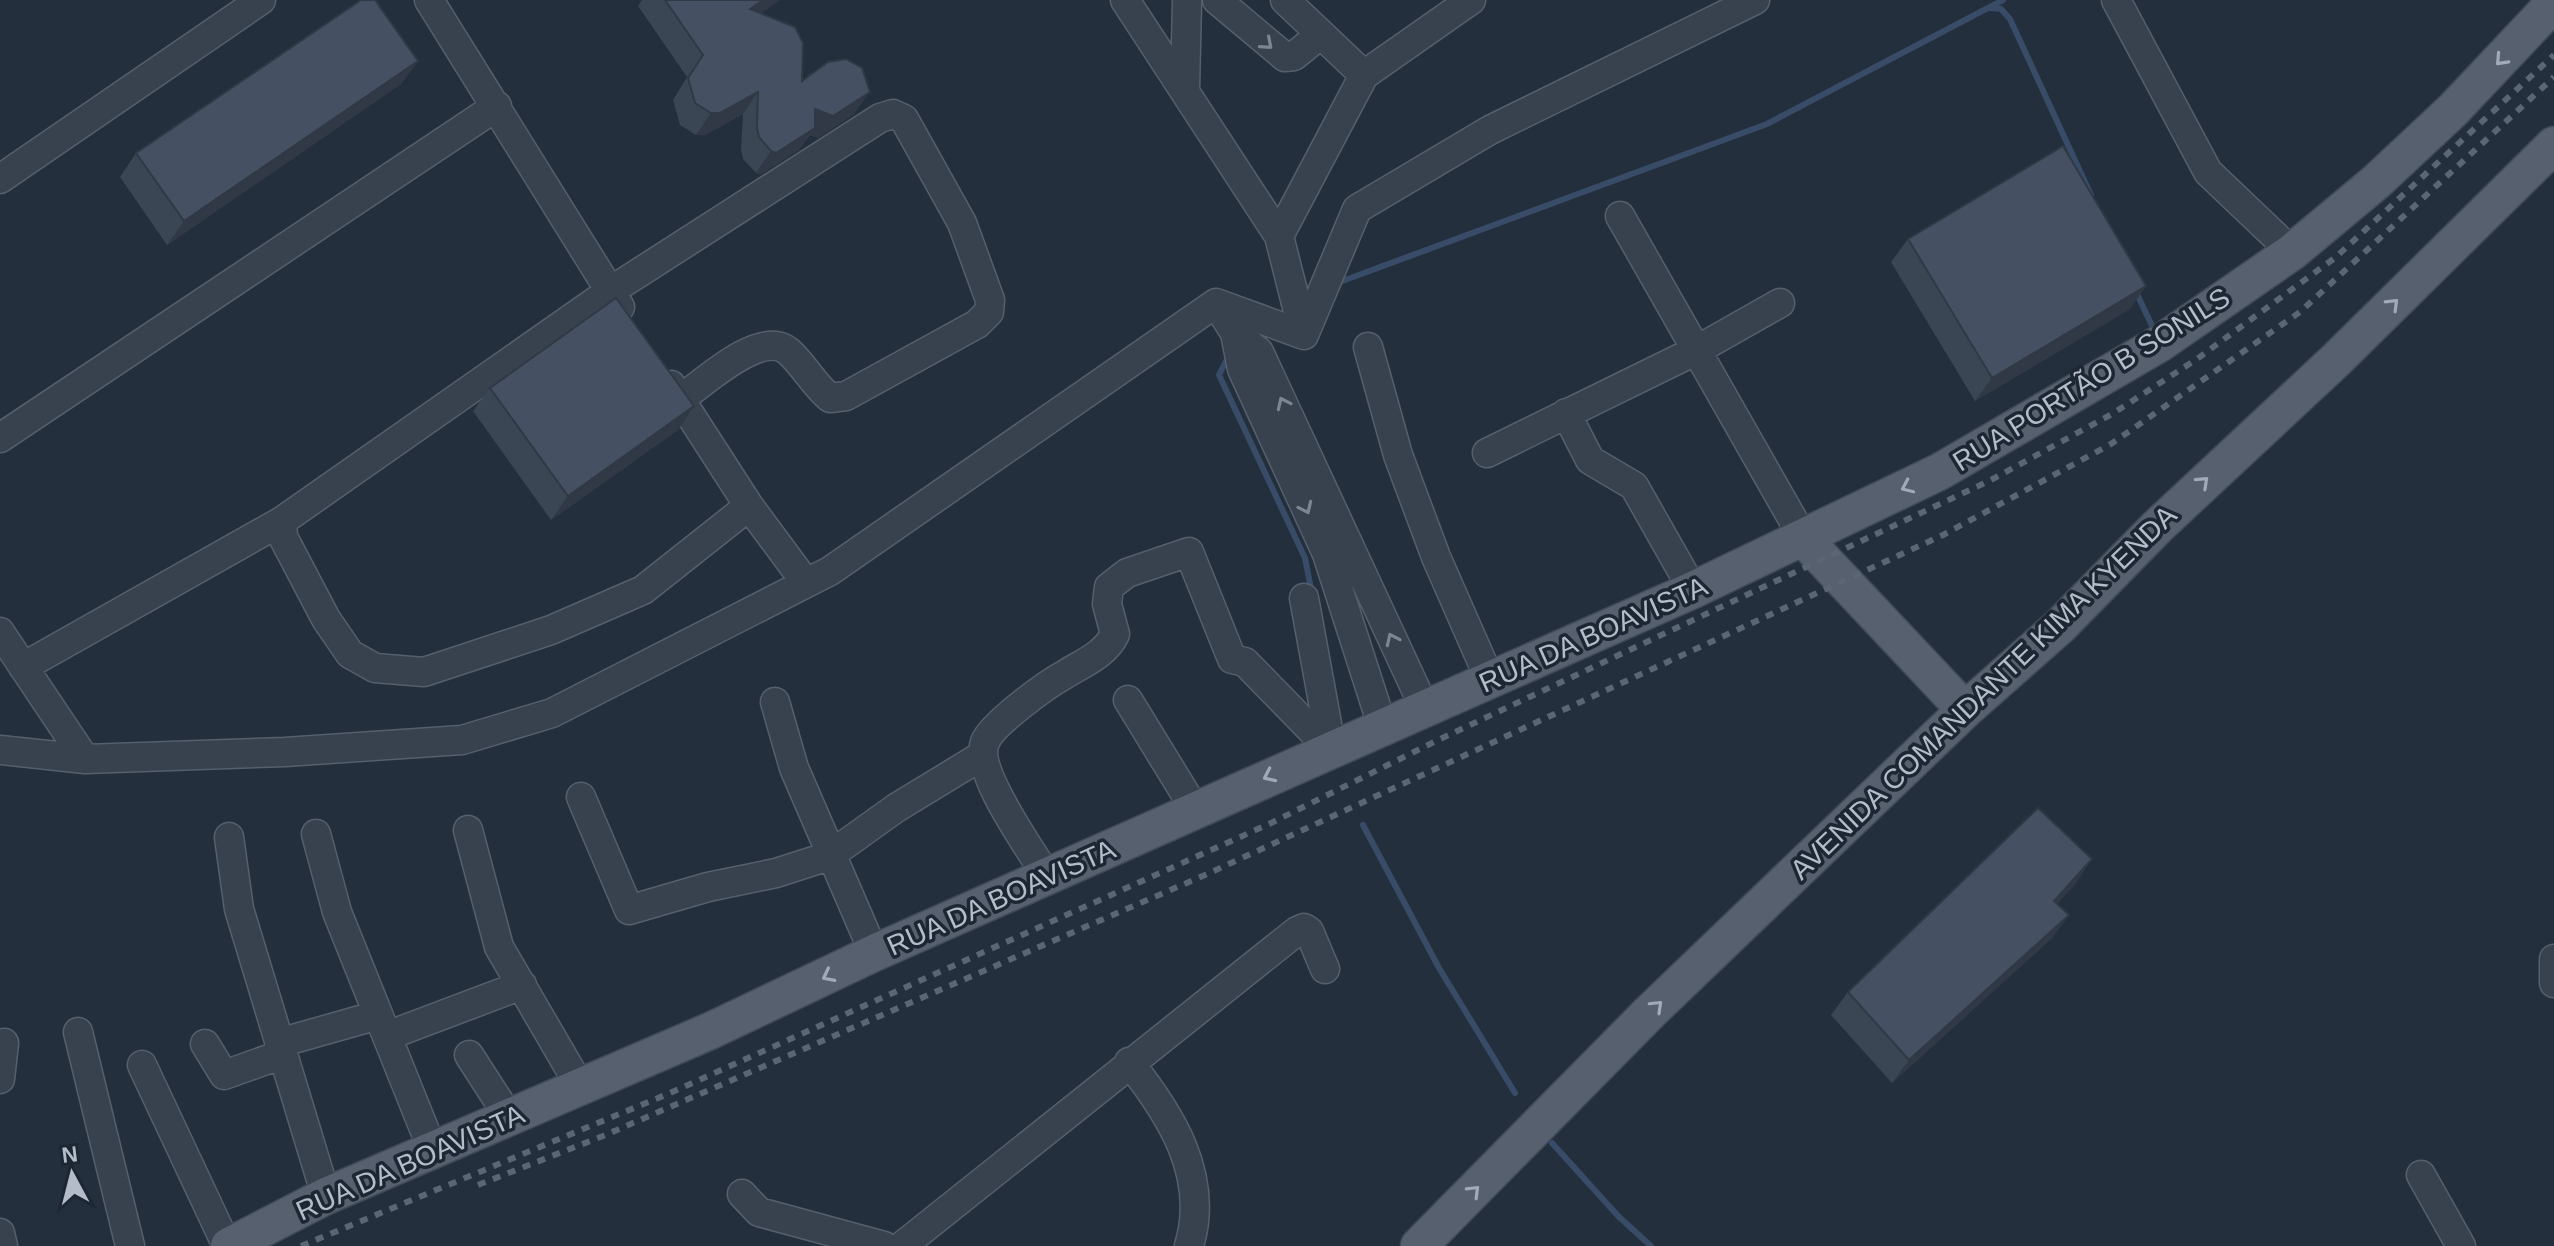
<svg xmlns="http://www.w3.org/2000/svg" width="2554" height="1246" viewBox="0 0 2554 1246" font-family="Arial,sans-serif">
  <rect width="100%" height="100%" fill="#242f3e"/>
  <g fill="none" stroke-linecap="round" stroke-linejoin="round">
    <path stroke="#394c67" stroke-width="6" d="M1991 8 2001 9 2010 19 2091 195
      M1337 283 1767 124 2003 0
      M2136 292 2155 332
      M1226 361 1219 375 1305 558 1312 594
      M1363 825 1439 968 1515 1093
      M1552 1143 1619 1217 1651 1246"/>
    <g stroke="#565f6c" stroke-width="31">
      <path id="minor" d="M429 0 620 307
        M1125 0 1279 236 1304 335
        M1217 0 1285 57 1294 56 1321 34
        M1285 0 1364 75
        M2116 0 2208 172 2292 252
        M1185 90 1187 0
        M0 179 261 0
        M1620 216 1804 539
        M1279 236 1364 75 1471 0
        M1216 303 1235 333 1259 352 1425 709
        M1235 333 1242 369 1327 554 1383 728
        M1368 347 1398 455 1436 557 1490 680
        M671 385 749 506 806 583
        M1566 413 1590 460 1634 486 1693 590
        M0 438 497 106
        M1487 453 1697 350 1780 303
        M282 521 283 537 326 619 350 654 375 668 424 672 551 630 643 590 749 506
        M1304 598 1332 751
        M0 632 85 759
        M23 667 282 521 609 292 880 118 893 114 904 119 962 223 990 300 989 312 977 324 846 396 830 398C814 385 804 365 788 351 761 329 704 382 681 399
        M1128 700 1196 811
        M775 702 794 768 874 953
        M0 750 85 759 285 752 462 740 552 713 830 571 1216 303 1304 335 1357 209 1490 130 1755 0
        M581 797 629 910 708 887 776 873 829 856 896 808 983 755
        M468 830 499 947 581 1088
        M316 834 337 912 433 1151
        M229 837 239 909 326 1196
        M1048 878C1032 851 973 771 985 742 992 724 1046 685 1064 675 1083 663 1105 655 1115 634L1107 604 1109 587 1127 573 1189 552 1232 659 1245 662 1332 751
        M2554 959V983
        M78 1032 130 1246
        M387 1036 522 985
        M279 1043 378 1015
        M205 1044 224 1075 283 1054
        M469 1055 509 1117
        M1129 1062C1171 1115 1210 1176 1189 1246
        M142 1065 227 1246
        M0 1079 4 1043
        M2421 1175 2461 1246
        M742 1194 759 1212 884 1246
        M0 1233 3 1246
        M902 1246 1297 931 1304 928 1309 931 1325 969"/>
    </g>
    <g stroke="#414a57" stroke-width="39">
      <path id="major" d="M1804 539 1965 710
        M229 1246 326 1196 710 1031 874 953 1693 590 1939 472 2159 344 2292 252 2376 182 2453 110 2554 3
        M1419 1246 1649 1013 1965 710 2060 626 2157 527 2336 360 2554 145"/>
    </g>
    <use href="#minor" stroke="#38414e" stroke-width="28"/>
    <use href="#major" stroke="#56606e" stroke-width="36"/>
    <path stroke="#5a6575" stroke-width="6" stroke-dasharray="8 8" stroke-linecap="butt" d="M478 1185 603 1136 1205 875 1943 535 2111 444 2300 312 2554 77
      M301 1246 670 1093 1269 824 1436 741 1991 480 2112 414 2197 359 2336 257 2554 55"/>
  </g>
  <path fill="#3b4654" d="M642 0H780L761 13 802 81 854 114 818 138 810 135 799 150 760 175 756 173 743 159 741 150 743 114 705 135H696L680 125 673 100 687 77 638 6Z
    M418 61 401 84 167 245 120 177 136 153Z
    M1908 239 2130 309 1975 401 1891 262Z
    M490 388 694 406 678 430 551 520 473 411Z
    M2076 883 2057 904 2069 915 2052 938 1892 1083 1831 1015 1848 992Z"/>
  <path fill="#303945" d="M763 0H780L734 31 750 9Z
    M418 61 401 84 167 245 184 221Z
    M758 92 743 114 705 135H696L711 113Z
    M870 92 854 114 818 138 810 135 799 150 760 175 756 173 771 151 815 109Z
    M2146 286 2130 309 1975 401 1992 378Z
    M694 406 678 430 551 520 568 496Z
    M2092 859 2076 883 2038 925 2054 901Z
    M2069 915 2052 938 1892 1083 1909 1060Z"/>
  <path fill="#455162" stroke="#303945" stroke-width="2" d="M361 0H375L418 61 184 221 136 153Z
    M665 0H763L750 9 795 27 803 43 802 81 828 62 846 59 862 68 870 92 833 116 815 109V128L776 153 771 151 759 137 757 128 758 92 720 113H711L695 103 688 78 703 55Z
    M2063 146 2146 286 1992 378 1908 239Z
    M616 298 694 406 568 496 490 388Z
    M2038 808 2092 859 2054 901 2069 915 1909 1060 1848 992Z"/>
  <defs><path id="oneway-chevron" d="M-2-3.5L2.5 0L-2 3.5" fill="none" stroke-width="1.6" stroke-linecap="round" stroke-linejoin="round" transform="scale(2)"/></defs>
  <g stroke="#7c8592">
    <use href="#oneway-chevron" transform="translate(1267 44) rotate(41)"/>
    <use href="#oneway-chevron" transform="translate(1283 403) rotate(-115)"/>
    <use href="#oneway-chevron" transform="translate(1306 508) rotate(65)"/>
    <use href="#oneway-chevron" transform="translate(1392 639) rotate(-115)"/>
  </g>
  <g stroke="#a1aab7">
    <use href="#oneway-chevron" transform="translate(2501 60) rotate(133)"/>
    <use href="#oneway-chevron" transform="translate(2393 304) rotate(-45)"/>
    <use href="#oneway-chevron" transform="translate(2203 482) rotate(-43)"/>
    <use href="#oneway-chevron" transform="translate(1907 487) rotate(156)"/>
    <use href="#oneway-chevron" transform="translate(1269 776) rotate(155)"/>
    <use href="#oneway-chevron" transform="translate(828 976) rotate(153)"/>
    <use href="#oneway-chevron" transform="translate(1657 1006) rotate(-44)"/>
    <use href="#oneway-chevron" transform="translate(1474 1191) rotate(-45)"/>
  </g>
  <g text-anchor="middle" stroke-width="7" stroke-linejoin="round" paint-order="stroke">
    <g font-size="28" fill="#b4bcc9" stroke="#1d2633">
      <text transform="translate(2091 379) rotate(-32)" y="10">RUA PORTÃO B SONILS</text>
      <text transform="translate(1593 634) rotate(-24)" y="10">RUA DA BOAVISTA</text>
      <text transform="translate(1983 692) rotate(-44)" y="10">AVENIDA COMANDANTE KIMA KYENDA</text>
      <text transform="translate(1001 897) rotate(-24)" y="10">RUA DA BOAVISTA</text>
      <text transform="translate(410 1162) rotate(-24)" y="10">RUA DA BOAVISTA</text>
    </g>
  </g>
  <g transform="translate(72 1174) rotate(353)" stroke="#1d2633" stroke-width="6" paint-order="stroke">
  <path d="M0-6L14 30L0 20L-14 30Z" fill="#b4bcc9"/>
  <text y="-12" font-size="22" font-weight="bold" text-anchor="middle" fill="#b4bcc9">N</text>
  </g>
</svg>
